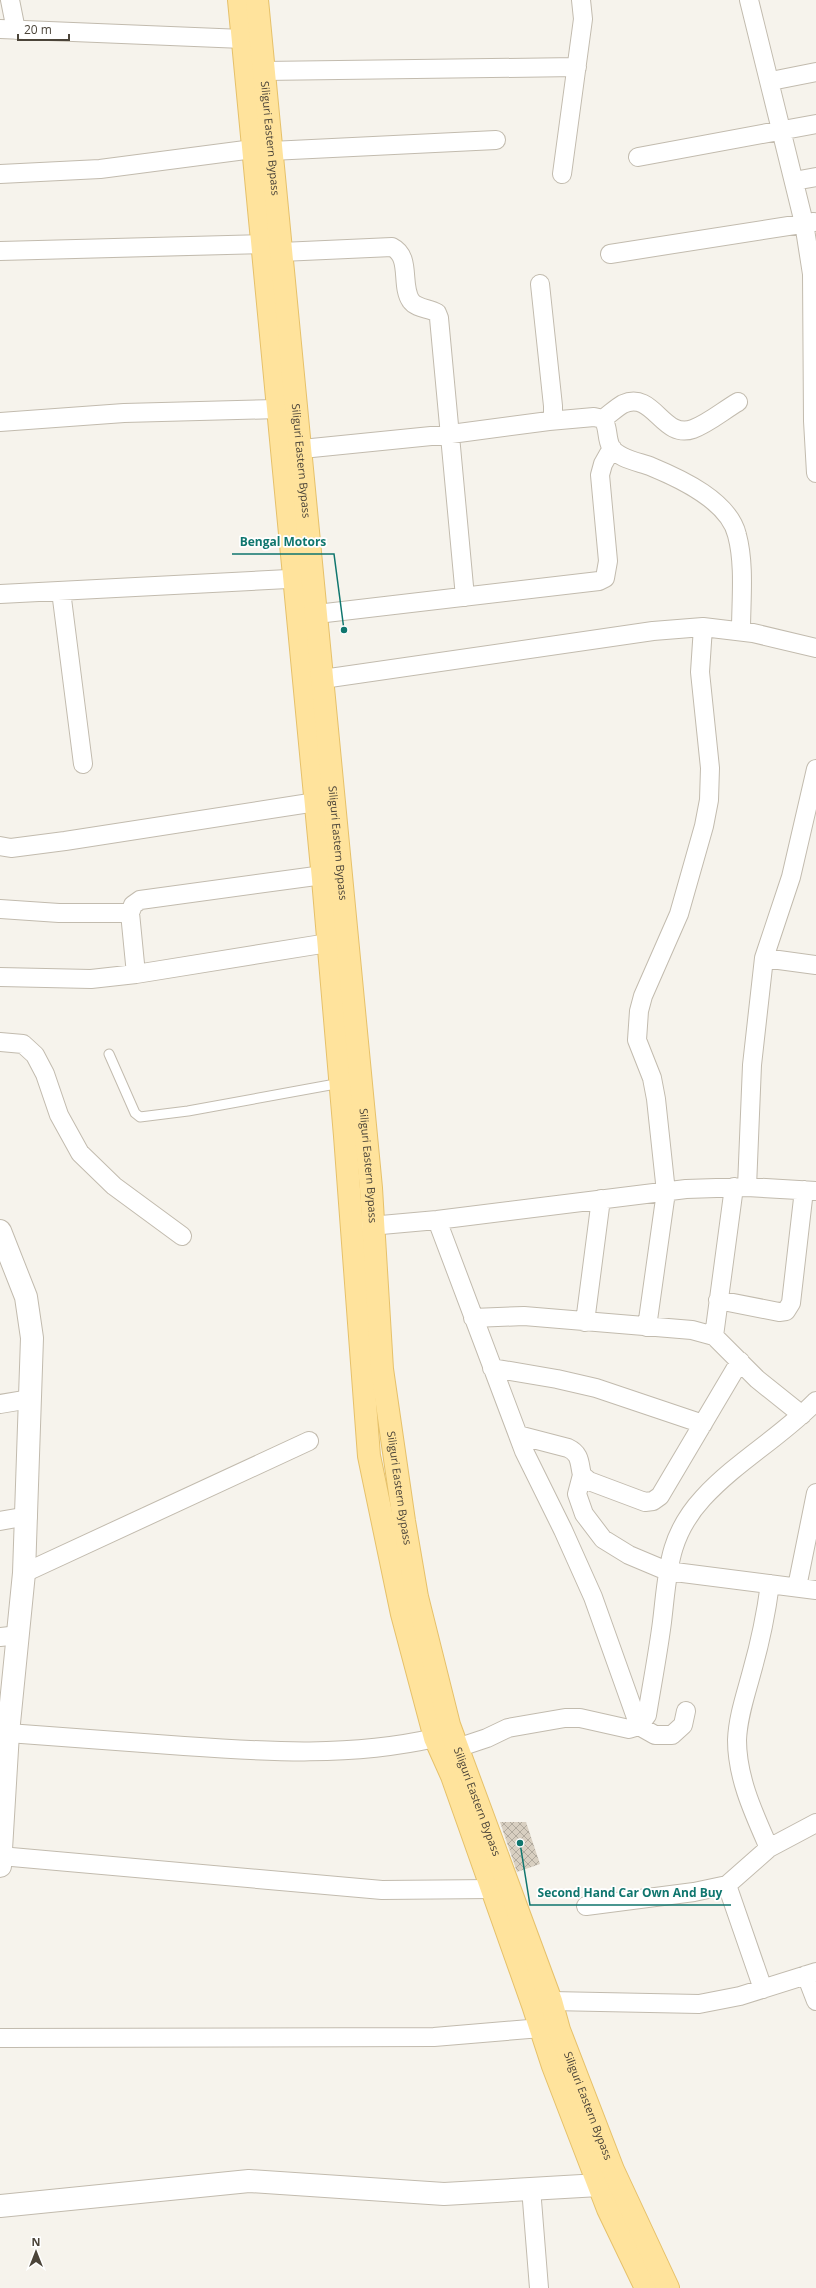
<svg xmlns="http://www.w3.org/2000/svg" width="816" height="2288" viewBox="0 0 816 2288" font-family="'Open Sans',sans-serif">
  <defs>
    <pattern id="building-cross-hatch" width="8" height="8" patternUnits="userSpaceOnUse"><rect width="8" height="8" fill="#d8cfc1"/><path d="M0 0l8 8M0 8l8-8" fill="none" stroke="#b1aa9e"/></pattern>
  </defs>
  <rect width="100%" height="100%" fill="#f6f3ec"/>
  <path fill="url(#building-cross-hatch)" d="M500 1822H526L540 1864 517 1872Z"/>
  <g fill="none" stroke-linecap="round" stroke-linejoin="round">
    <g stroke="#c2bbae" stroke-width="11">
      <path id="service" d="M109 1054 135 1113 140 1117 188 1111 341 1083"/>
    </g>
    <g stroke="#c2bbae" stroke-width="20">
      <path id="minor" d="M10 0 16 30
        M749 0 804 223 812 274 813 421 816 473
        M0 29 243 39
        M263 71 577 67
        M771 81 816 72
        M271 151 496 140
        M638 157 816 124
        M0 174 100 169 253 149
        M562 174 583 19 581 0
        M794 181 816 177
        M0 251 262 244
        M281 252 392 247C412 257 400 285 411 301 417 309 429 308 437 313L439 318 465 597
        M610 254 814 222
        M603 419C610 414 616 408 623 404 654 390 662 440 693 429 709 423 724 410 738 402
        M549 421 594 417 603 419C609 428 606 438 611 447 618 459 640 462 652 467 681 479 729 501 737 535 745 565 741 600 741 631
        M0 422 124 413 278 409
        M302 449 451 434 549 421 553 415V406L540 284
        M61 591 83 764
        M0 594 307 578
        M317 614 599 581 605 578 608 561 600 475 603 464 612 448
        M309 681 653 631 703 627 753 633 816 648
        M0 846 11 848 65 841 316 802
        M0 909 59 913H130
        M764 958 816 965
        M136 974 130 913 133 905 140 900 323 875
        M0 977 91 979 136 974 328 943
        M0 1042 23 1044 35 1055 45 1074 59 1115 80 1153 114 1186 182 1236
        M747 1187 752 1065 764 958 791 877 816 769
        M437 1220 524 1451 563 1530 593 1597 639 1726 655 1735H672L683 1725 686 1711
        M359 1227 437 1220 686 1189 747 1187 816 1191
        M718 1300 779 1312 786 1311 791 1303 804 1190
        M473 1318 524 1316 692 1330 714 1336 757 1379 802 1415
        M585 1322 601 1199
        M647 1327 666 1192 656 1099 652 1078 637 1040 639 1011 643 996 679 914 704 826 709 800 710 768 700 672 703 627
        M714 1336 734 1187
        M492 1368 557 1379 596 1388 703 1424
        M0 1404 30 1399
        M518 1435 568 1448C581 1454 579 1463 582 1475L589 1481 645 1502 653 1501 660 1496 740 1361
        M582 1475 577 1494 584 1514 603 1539 629 1555 667 1571 816 1590
        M0 1521 28 1516
        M24 1573 309 1441
        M797 1587 816 1493
        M0 1637 19 1635
        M8 1733C67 1737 125 1742 184 1746 269 1752 351 1757 435 1738
        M457 1748 487 1738 508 1728 565 1718H580L629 1729 639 1726 647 1715C652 1684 658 1653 662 1622 668 1573 667 1537 703 1498 737 1461 781 1437 816 1401
        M769 1848C754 1814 737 1778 737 1740 738 1716 746 1694 752 1671 760 1643 766 1614 770 1584
        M0 1856 382 1890 491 1889
        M727 1885 763 1989
        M586 1906 694 1892 727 1885 769 1848 816 1823
        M806 1975 816 2001
        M551 2001 699 2004 740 1996 816 1972
        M0 2038 434 2037 541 2028
        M531 2188 539 2288"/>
    </g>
    <g stroke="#c2bbae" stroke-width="24">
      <path id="tertiary" d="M0 1231 26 1297 32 1338 24 1573 8 1733 0 1866
        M0 2206 249 2181 444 2194 599 2185"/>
    </g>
    <g stroke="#e6c16a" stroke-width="24">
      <g id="primary">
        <path d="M239 0 323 879 345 1136 369 1456 402 1614 435 1738 452 1776 533 2005 553 2066 608 2209 646 2288"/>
        <path id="s1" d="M257 0 371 1188 382 1369 404 1521 417 1597 449 1725 551 2001 559 2030 613 2170 668 2288"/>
      </g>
    </g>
    <use href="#service" stroke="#fff" stroke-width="9"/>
    <use href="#minor" stroke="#fff" stroke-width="18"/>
    <use href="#tertiary" stroke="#fff" stroke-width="22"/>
    <use href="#primary" stroke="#ffe39c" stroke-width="22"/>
  </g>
  <g text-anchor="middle" stroke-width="3.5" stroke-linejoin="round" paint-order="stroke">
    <g font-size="11" fill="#4b4439" stroke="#fff">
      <text dy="4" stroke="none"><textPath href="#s1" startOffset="139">Siliguri Eastern Bypass</textPath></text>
      <text dy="4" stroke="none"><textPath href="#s1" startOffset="463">Siliguri Eastern Bypass</textPath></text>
      <text dy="4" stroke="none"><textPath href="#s1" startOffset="847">Siliguri Eastern Bypass</textPath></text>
      <text dy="4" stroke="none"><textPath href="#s1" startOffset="1171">Siliguri Eastern Bypass</textPath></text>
      <text dy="4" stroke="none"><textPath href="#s1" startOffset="1495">Siliguri Eastern Bypass</textPath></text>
      <text dy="4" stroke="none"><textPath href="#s1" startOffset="1819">Siliguri Eastern Bypass</textPath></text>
      <text dy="4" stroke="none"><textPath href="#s1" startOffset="2143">Siliguri Eastern Bypass</textPath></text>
    </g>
  </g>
  <path fill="none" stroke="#0f766e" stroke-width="1.5" d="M344 630L334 554H232M520 1843L530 1905H731"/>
  <g fill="#0f766e" stroke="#fff" stroke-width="1.5">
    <circle cx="344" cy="630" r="4"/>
    <circle cx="520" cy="1843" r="4"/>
  </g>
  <g font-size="12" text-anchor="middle" font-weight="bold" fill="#0f766e" stroke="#fff" stroke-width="3.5" stroke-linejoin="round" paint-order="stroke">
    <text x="283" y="546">Bengal Motors</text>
    <text x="630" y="1897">Second Hand Car Own And Buy</text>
  </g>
  <g transform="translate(36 2252)" stroke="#ffffff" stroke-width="3" paint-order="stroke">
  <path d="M0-3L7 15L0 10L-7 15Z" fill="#4b4439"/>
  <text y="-6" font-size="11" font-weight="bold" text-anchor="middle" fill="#4b4439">N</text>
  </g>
  <path d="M18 34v6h51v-6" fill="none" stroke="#4b4439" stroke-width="2"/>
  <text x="24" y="34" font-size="12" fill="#4b4439" stroke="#ffffff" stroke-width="3" paint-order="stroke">20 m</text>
</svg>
